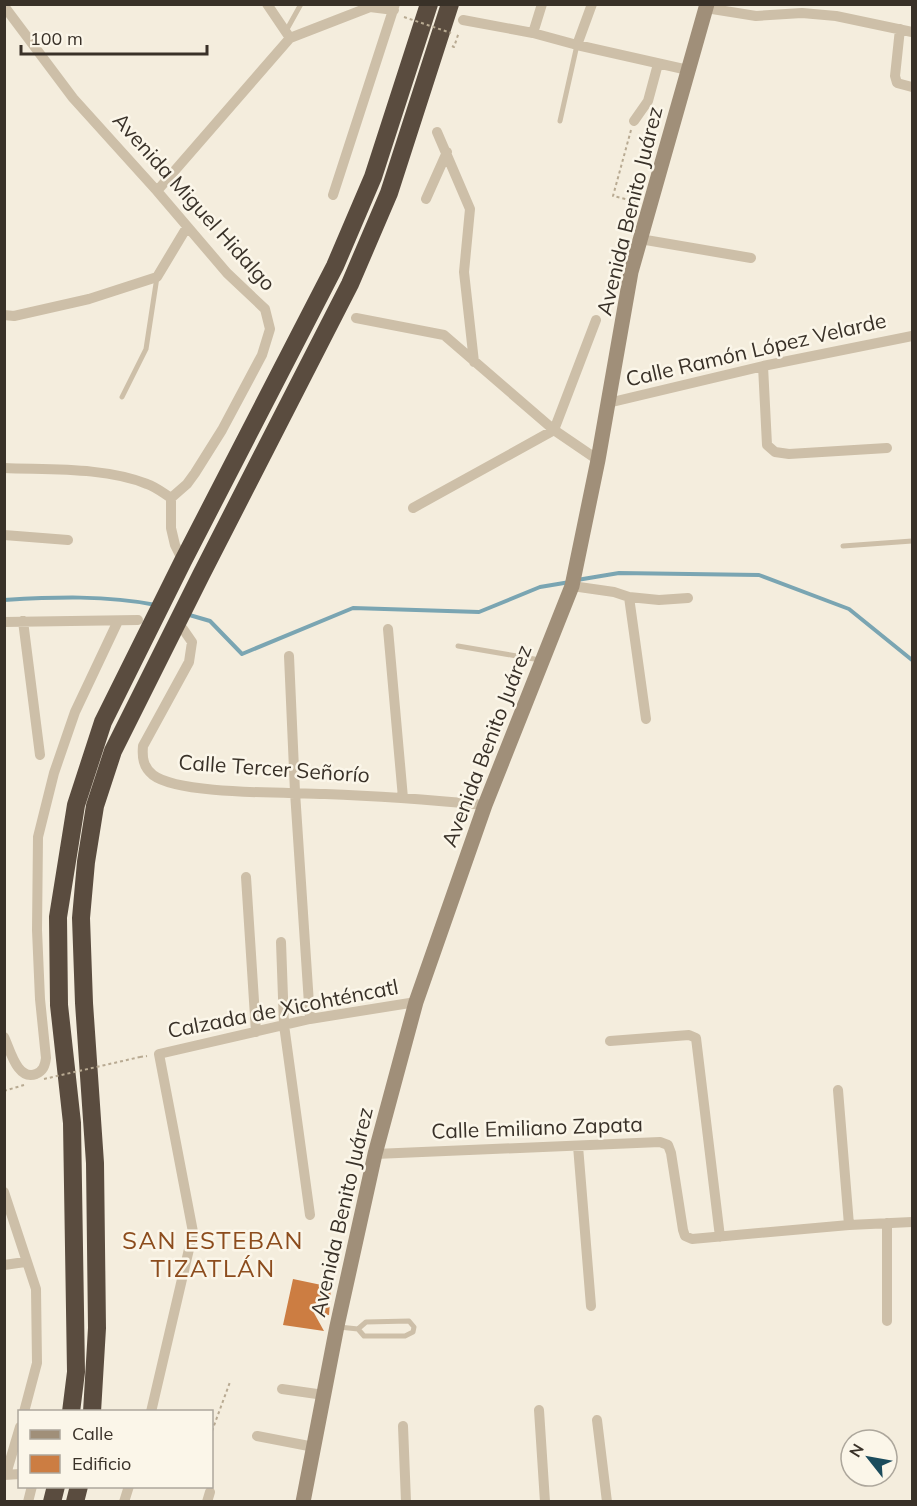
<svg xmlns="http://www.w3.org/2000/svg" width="917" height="1506" viewBox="0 0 917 1506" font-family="Mulish,sans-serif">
  <rect width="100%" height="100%" fill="#f4eddd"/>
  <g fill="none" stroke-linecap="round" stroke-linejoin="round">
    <path stroke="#7aa5b2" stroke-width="4" d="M577 580 619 573 759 575 849 609 912 660
      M4 600C55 597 106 595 156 605
      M186 614 210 621 242 654 353 608 479 612 540 587 570 582"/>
  </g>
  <path fill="#cc7d42" d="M293 1279 331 1287 329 1315 314 1313 324 1331 283 1325Z"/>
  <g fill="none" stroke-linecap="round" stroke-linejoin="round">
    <path stroke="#b8aa92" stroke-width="2" stroke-dasharray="3 3" stroke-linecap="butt" d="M452 46 454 47 459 32
      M631 130 613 196 638 202
      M140 1057 147 1056
      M4 1091 24 1085
      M212 1431 230 1382"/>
    <path stroke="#cdbfa8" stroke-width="5" d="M286 31 301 4
      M560 121 577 45
      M122 397 146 349 157 277
      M843 546 912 541
      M458 646 540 660
      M339 1327 358 1329 364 1336H405L413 1332 414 1327 409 1321 366 1322 358 1329"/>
    <path stroke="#cdbfa8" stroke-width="10" d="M267 4 290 38
      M4 6 73 98 157 191 227 273 265 309 270 329 262 355 222 430 195 473 187 484 171 498
      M706 8 756 16 802 13 836 16 912 32
      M463 20 533 33 577 45 688 70
      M900 29 895 76 897 83 912 87
      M533 33 542 4
      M577 45 592 4
      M634 121 648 101 658 64
      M437 132 470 209 464 272 474 362
      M157 191 290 38 370 7 394 10
      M333 195 395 4
      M426 199 447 152
      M640 239 751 258
      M4 315 14 316 89 299 157 277 187 227
      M356 318 444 335 554 430 598 460
      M763 366 767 445 775 452 789 454 887 448
      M608 403 763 366 912 336
      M4 468C49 470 105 467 147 484 156 487 163 493 171 498
      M171 498V528L175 545 183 561
      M413 508 554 430 596 320
      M4 535 68 540
      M572 586 614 592 629 597 659 600 688 598
      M629 597 646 719
      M23 621 40 755
      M4 622 138 620
      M183 629 192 642 189 662 143 746C142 757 143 767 153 775 179 795 288 792 325 794 378 796 432 800 485 805
      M388 629 403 798
      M289 656 295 792 310 1019
      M246 877 256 1032
      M281 942 284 1025 310 1215
      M4 1037C10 1049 17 1081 36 1074 43 1071 45 1066 46 1058L40 999 37 930 38 837 54 773 75 712 118 621
      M610 1041 689 1035 696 1038 720 1237
      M838 1090 849 1225
      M578 1146 591 1306
      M375 1154 660 1142 668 1145 671 1153 683 1230 685 1236 692 1239 849 1225 912 1222
      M4 1192 36 1289 37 1363 24 1412
      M887 1223V1321
      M4 1265 25 1262
      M282 1389 324 1395
      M539 1410 545 1502
      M151 1412 193 1232 159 1054 310 1019 416 1002
      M597 1420 607 1502
      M403 1426 406 1502
      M257 1436 314 1447
      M6 1474 20 1427
      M4 1475 20 1474
      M28 1502 32 1486
      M124 1502 129 1486
      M207 1502 210 1492"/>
    <path stroke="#a08f79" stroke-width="15" d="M303 1502 337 1326 375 1154 416 1002 485 805 572 586 598 460 631 272 707 4"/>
    <path stroke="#5a4c3f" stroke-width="18" d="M71 1412 76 1372 72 1123 59 1005 58 917 76 805 103 722 183 561 335 266 373 177 429 4
      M92 1412 97 1328 95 1163 84 1003 81 918 86 862 95 806 113 751 201 575 350 284 389 193 450 4
      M52 1502 56 1486
      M75 1502 79 1486"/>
    <path stroke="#b8aa92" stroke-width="2" stroke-dasharray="3 3" stroke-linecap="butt" d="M404 17 451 33
      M44 1079 140 1057"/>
  </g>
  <g text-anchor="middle" stroke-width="5" stroke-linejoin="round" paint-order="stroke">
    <g font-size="21" fill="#393128" stroke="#fbf6e9">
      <text transform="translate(194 202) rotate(48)" y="7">Avenida Miguel Hidalgo</text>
      <text transform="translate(630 211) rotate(-76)" y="7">Avenida Benito Juárez</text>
      <text transform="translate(756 350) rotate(-13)" y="7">Calle Ramón López Velarde</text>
      <text transform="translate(487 746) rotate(-69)" y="7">Avenida Benito Juárez</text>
      <text transform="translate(274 769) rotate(4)" y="7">Calle Tercer Señorío</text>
      <text transform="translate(283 1009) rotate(-11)" y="7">Calzada de Xicohténcatl</text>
      <text transform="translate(537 1128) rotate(-2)" y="7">Calle Emiliano Zapata</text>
      <text transform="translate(342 1212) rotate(-77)" y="7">Avenida Benito Juárez</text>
    </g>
    <g font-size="24" letter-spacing="1.5" fill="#8c4c1d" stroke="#fbf6e9">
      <text x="213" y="1249">SAN ESTEBAN<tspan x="213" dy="28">TIZATLÁN</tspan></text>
    </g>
  </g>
  <rect width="917" height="1506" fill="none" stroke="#393128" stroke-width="12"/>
  <rect x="18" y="1410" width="195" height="78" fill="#fbf6e9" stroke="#ada79c" stroke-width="1.5"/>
  <rect x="30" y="1430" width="30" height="9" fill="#a08f79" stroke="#ada79c" stroke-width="1.5"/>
  <text x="72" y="1440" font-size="18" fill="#393128">Calle</text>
  <rect x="30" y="1455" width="30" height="18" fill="#cc7d42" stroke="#ada79c" stroke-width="1.5"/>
  <text x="72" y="1470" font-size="18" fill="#393128">Edificio</text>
  <g transform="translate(869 1458) rotate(301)"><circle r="28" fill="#fbf6e9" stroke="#ada79c" stroke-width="1.5"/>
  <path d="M0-4.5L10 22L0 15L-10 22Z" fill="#1b4c5d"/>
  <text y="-9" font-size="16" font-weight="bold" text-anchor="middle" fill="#393128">N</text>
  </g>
  <path d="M21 45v9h186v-9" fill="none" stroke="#393128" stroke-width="3"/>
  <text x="30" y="45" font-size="18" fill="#393128" stroke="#fbf6e9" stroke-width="4.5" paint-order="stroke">100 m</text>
</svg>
